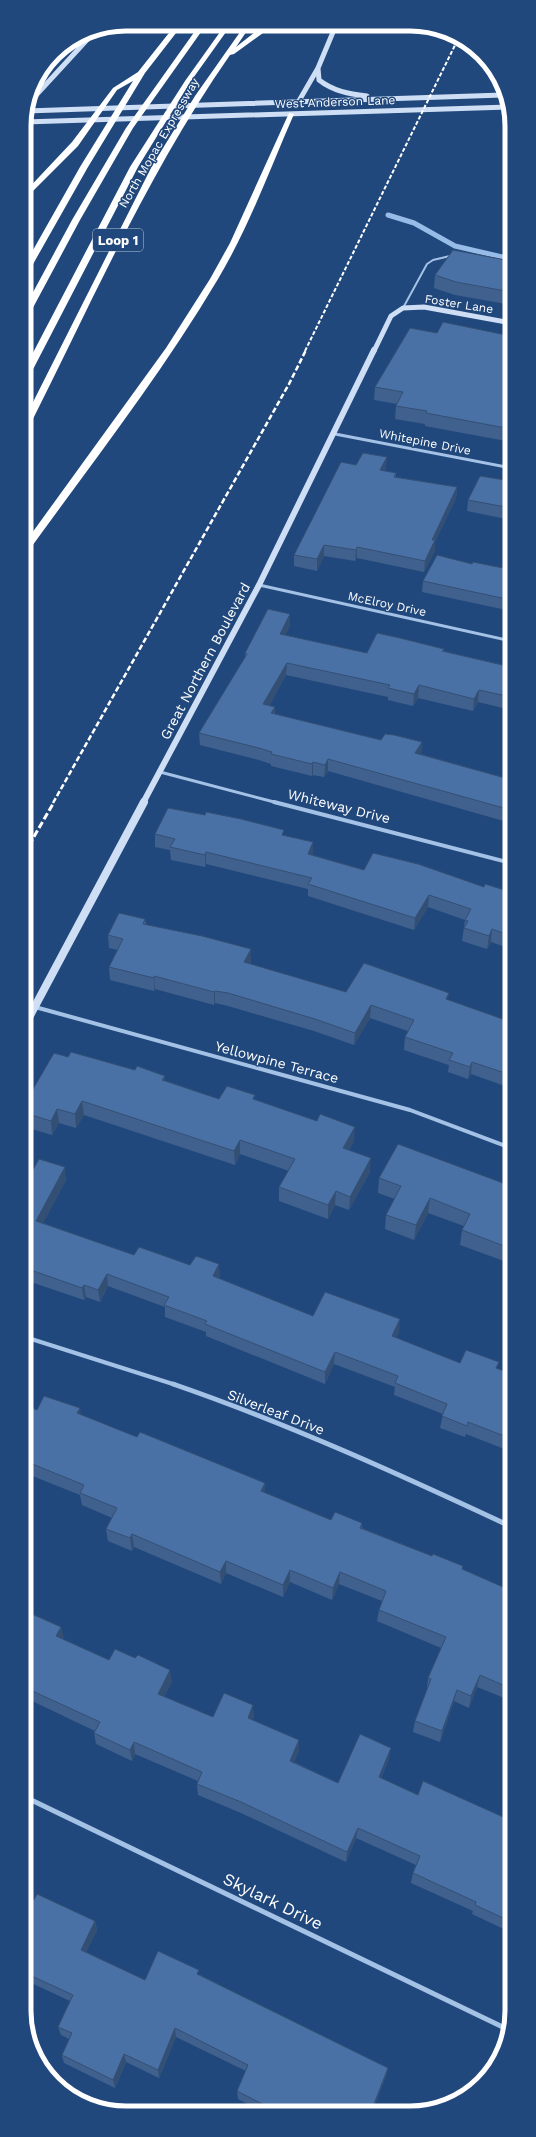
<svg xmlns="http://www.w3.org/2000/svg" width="536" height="2137" viewBox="0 0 536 2137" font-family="'Work Sans',sans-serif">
  <rect width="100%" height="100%" fill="#21487c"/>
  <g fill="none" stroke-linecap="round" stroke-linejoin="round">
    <path stroke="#97bce7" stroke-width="5" d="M388 215 414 223 455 246 511 259"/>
    <path stroke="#a4c1e6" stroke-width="2" d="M86 32 93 33
      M403 308 427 264 433 260 450 256"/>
    <path stroke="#a4c1e6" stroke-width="3" d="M335 434 511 468
      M259 585 511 641
      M160 772 278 803"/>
    <path stroke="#a4c1e6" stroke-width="4" d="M274 802 511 863
      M35 1007 410 1110 511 1148
      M25 1337 176 1385"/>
    <path stroke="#a4c1e6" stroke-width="5" d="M173 1384C289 1424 401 1475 512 1527
      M25 1797 509 2030"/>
    <path stroke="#cedef5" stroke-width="5" d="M318 68 319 80C333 91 349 94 367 96
      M27 105 96 30
      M296 106 318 68 336 25
      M26 111 503 95
      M24 122 509 107
      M374 351 391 316 403 308 424 307 511 323"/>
    <path stroke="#cedef5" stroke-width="6" d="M143 803 259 585 374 350"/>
    <path stroke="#cedef5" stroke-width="8" d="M25 1025 144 802"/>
    <path fill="#fff" fill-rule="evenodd" d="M176 24H183L145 73 88 167 28 273 24 275V266L80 167 133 81 117 90 78 146 24 200V193L72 142 113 88 138 72Z
      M200 24 206 25 133 128 80 220 28 317 24 319V309L72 220 126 128Z
      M225 25H231L191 81 138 167 28 379 24 381V370L130 167 185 81Z
      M245 25H251L236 47 264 25H271L263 33 234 54 230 55C149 171 92 302 28 429L24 432V420L152 166 195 96Z
      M289 113 294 114C270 169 249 227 218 279 161 375 92 463 27 553L24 554V544L166 348 210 279 230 243Z"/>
    <path stroke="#fff" stroke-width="2" stroke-dasharray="4 2" stroke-linecap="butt" d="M305 351 459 37"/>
    <path stroke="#fff" stroke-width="2.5" stroke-dasharray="5.5 2.5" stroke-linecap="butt" d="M53 803 289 384 306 350"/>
    <path stroke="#fff" stroke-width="3" stroke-dasharray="7 3" stroke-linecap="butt" d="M24 854 54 802"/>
  </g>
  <path fill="#40618e" d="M511 261V305L455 295 434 288 435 275Z
    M437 333 511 336V442L425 426V424L395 419 396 406 397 404 374 400 375 387Z
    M356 465 386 468 385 471 396 473V477L457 487 456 498 435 542V551L424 572 357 558 355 561 324 556 317 571 294 566V555Z
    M511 481V520L467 511 468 500Z
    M511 552V611L422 592 423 581 472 564 503 568Z
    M290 614V626L285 635 367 653 444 649V651L511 667V710L478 702 473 711 418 698 413 706 388 700V697L286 675 269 706 275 707V714L381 740 422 742 421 754 505 778 511 777V823L328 771 324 777 313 775 312 776 271 766V764L259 760 200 745 199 733 245 658V653Z
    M155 834 284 836 313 855 364 870 484 887 511 892V949L491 942 487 949 462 941 465 920 428 907 414 930 308 896V889L206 864 205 867 171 860 170 850 155 847Z
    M145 919 146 924 251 962 250 964 346 992 448 1000 511 1022V1088L471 1074 468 1079 448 1072 449 1065 404 1050 405 1037 408 1031 370 1018 354 1045 314 1031 228 1006 215 1003 214 1005 155 989 154 991 110 980 109 967 118 950 109 948 108 935Z
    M68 1057 135 1070 219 1099 255 1100 354 1141 349 1150 370 1172 349 1210 335 1205 328 1219 279 1201V1187L289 1171 240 1154 235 1165 84 1115 76 1128 59 1123 52 1135 25 1127V1103Z
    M379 1178 511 1186 512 1264 460 1245 462 1230 464 1226 428 1213 414 1240 385 1229 386 1215 395 1199 378 1193Z
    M66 1180 43 1223 134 1255 220 1276 219 1278 313 1316 399 1332 396 1338 460 1363 497 1369 512 1374V1452L466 1434 465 1437 440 1428 443 1414 394 1395 395 1387 334 1364 325 1384 206 1336V1332L165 1317V1307L108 1286 100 1302 86 1297 84 1300 25 1280V1184Z
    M25 1405 37 1410 81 1415 265 1493 331 1520 362 1523V1528L432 1556 463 1566 462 1569 512 1591V1616L507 1629 512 1631V1701L477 1687 469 1708 454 1701 440 1742 413 1732 415 1721 427 1689 428 1678 441 1648 377 1621 379 1610 382 1601 339 1584 332 1600 290 1582 283 1597 226 1573 221 1584 134 1547 132 1551 108 1541 106 1529 112 1518 82 1505 80 1495 25 1473Z
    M25 1611 61 1627 63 1640 109 1660 172 1681 164 1697 213 1717H254L252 1720 299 1751 294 1762 338 1783 389 1759 381 1778 418 1795 512 1821V1933L472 1914 473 1911 411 1883 413 1873 416 1865 356 1838 346 1862 241 1813 198 1795 197 1784 198 1781 135 1754 132 1761 96 1744 94 1733 95 1731 30 1700 27 1707 25 1706Z
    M25 1895 34 1900 95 1921 97 1930 86 1952 145 1980 200 1975 388 2068 386 2076 373 2110 377 2112H263L238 2099 237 2091 246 2071 176 2037 159 2078 126 2062 115 2088 64 2063 62 2055 69 2039 61 2035 58 2027 70 2001 27 1981 25 1985Z"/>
  <path fill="#344f74" d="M387 457 386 468 380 481V470Z
    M457 487 456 498 435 542V551L424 572 425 561 432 540Z
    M324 545V556L317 571V559Z
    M357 547V558L355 561 356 550Z
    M290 614V626L280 646V634Z
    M287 663 286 675 263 717V704Z
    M419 685 418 698 413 706 414 694Z
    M479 690 478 702 473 711 474 699Z
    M275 707 274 719 271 713Z
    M422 742 421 755 415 753Z
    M328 759V771L324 777 325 765Z
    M313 762V775L312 776V764Z
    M313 842V855L307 867 308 854Z
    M206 852V864L205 867V855Z
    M429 895 428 907 414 930 415 918Z
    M492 929 491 942 487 949 489 936Z
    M251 949V962L244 975V962Z
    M154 976 155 989 154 991Z
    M215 991V1003L214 1005V992Z
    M449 993 447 1005 446 999Z
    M371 1005 370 1018 354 1045 355 1033Z
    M472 1062 471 1074 468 1079 470 1067Z
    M165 1076 166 1090 162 1080Z
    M82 1101 84 1115 76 1128 75 1114Z
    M57 1109 59 1123 52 1135 51 1121Z
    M355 1127 354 1141 342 1162 343 1148Z
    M240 1140V1154L235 1165 234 1151Z
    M371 1158 370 1172 349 1210 350 1197Z
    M65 1167 66 1180 38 1233 36 1221Z
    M336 1191 335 1205 328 1219V1205Z
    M430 1198 428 1213 414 1240 416 1225Z
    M219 1264 220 1276 213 1288V1276Z
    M107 1274 108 1286 100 1302 98 1290Z
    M84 1285 86 1297 84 1300 82 1288Z
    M400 1319 399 1332 391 1349 392 1336Z
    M335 1352 334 1364 325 1384V1372Z
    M80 1408 82 1421 77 1413Z
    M265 1483V1496L261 1491Z
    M132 1534 134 1547 132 1551 130 1538Z
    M226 1561V1573L221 1584 220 1572Z
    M290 1570V1582L283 1597V1585Z
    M340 1572 339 1584 332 1600 333 1588Z
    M512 1611V1616L502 1640 505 1628Z
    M61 1627 64 1639 59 1648 56 1636Z
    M170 1670 172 1681 159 1706 158 1694Z
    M480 1675 477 1687 469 1708 471 1696Z
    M28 1689 30 1700 27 1707 25 1699V1694Z
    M457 1690 454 1701 440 1742 442 1731Z
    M253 1705 254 1717 248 1729V1718Z
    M299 1740V1751L290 1772V1761Z
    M134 1742 135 1754 132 1761 130 1750Z
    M391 1748 389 1759 377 1787 379 1777Z
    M358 1828 356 1838 346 1862 347 1852Z
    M95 1921 97 1930 83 1959 81 1950Z
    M25 1975 27 1981 25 1985Z
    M175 2028 176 2037 159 2078 158 2070Z
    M124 2054 126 2062 115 2088 113 2080Z
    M388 2068 386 2076 372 2112V2109Z"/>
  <path fill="#4a71a5" stroke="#344f74" d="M453 250 511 261V292L456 282 435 275Z
    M443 322 511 336V429L426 413 427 411 396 406 403 392 375 387 410 328 437 333Z
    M363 453 387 457 380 470 396 473 394 477 457 487 432 540H435L425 561 357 547 356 550 324 545 317 559 294 555 341 462 356 465Z
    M480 476 511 481V508L468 500Z
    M511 552V600L423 581 437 555 472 564 473 562 503 568Z
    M268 609 290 614 280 634 367 653 377 633 400 638 444 649 442 651 511 667V697L479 690 474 699 419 685 414 694 388 688 390 685 287 663 263 704 275 707 271 713 381 740 385 734 394 735 422 742 415 753 505 778 506 776 511 777V810L328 759 325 765 313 762 312 764 271 754 272 752 259 748 199 733 247 654 245 653Z
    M168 808 205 815 206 812 241 819 284 830 282 835 313 842 308 854 364 870 373 853 418 864 484 887 485 884 511 892V936L492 929 489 936 464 928 468 921 465 920 471 909 429 895 415 918 308 884 312 878 206 852 205 855 170 847 175 839 155 834Z
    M119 913 145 919 143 924 202 936 251 949 244 962 346 992 364 963 449 993 446 999 511 1022V1075L472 1062 470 1067 449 1060 453 1053 405 1037 414 1020 371 1005 355 1033 315 1019 228 993 215 991 214 992 154 976V978L109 967 123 939 108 935Z
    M71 1052 135 1070 137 1066 165 1076 162 1080 219 1099 227 1086 255 1095 253 1099 317 1121 320 1114 355 1127 343 1148 371 1158 350 1197 336 1191 328 1205 279 1187 295 1159 240 1140 234 1151 82 1101 75 1114 57 1109 51 1121 25 1113V1103L54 1053 68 1057Z
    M398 1144 511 1186 512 1249 462 1230 470 1214 430 1198 416 1225 386 1215 401 1186 379 1178Z
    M39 1159 65 1167 36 1221 134 1255 139 1247 190 1265 196 1256 219 1264 213 1276 313 1316 325 1292 400 1319 392 1336 460 1363 466 1350 499 1362 496 1368 512 1374V1439L468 1422 467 1426 442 1416 447 1404 395 1383 398 1376 335 1352 325 1372 205 1324 207 1321 164 1305 169 1297 107 1274 98 1290 84 1285 82 1288 25 1268V1184Z
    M44 1396 80 1408 77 1413 137 1437 140 1432 265 1483 261 1491 331 1520 335 1512 362 1523 360 1528 432 1556 433 1554 463 1566 462 1569 512 1591V1611L505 1628 512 1631V1689L480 1675 471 1696 457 1690 442 1731 415 1721 431 1679 428 1678 446 1637 379 1610 386 1591 340 1572 333 1588 290 1570 283 1585 226 1561 220 1572 132 1534 130 1538 106 1529 117 1508 80 1493 84 1485 25 1461V1405L37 1410Z
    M25 1611 61 1627 56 1636 109 1660 115 1649 135 1658 138 1655 170 1670 158 1694 213 1717 224 1693 253 1705 248 1718 299 1740 290 1761 338 1783 360 1734 391 1748 379 1777 418 1795 423 1781 512 1821V1922L475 1905 476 1902 413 1873 420 1856 358 1828 347 1852 241 1802 197 1784 202 1772 134 1742 130 1750 94 1733 100 1722 28 1689 25 1694Z
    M37 1894 95 1921 81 1950 145 1980 158 1951 199 1970 197 1974 388 2068 372 2109 377 2112H278L237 2091 248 2065 175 2028 158 2070 124 2054 113 2080 62 2055 72 2033 58 2027 73 1995 25 1973V1895L34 1900Z"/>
  <g text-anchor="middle" stroke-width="3" stroke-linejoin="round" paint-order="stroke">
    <g font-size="12" fill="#fff" stroke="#21487c">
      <text transform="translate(335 102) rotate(-2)" y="4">West Anderson Lane</text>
      <text transform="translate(159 143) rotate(-60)" y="4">North Mopac Expressway</text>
      <text transform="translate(459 304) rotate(9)" y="4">Foster Lane</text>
      <text transform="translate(425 442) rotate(11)" y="4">Whitepine Drive</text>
      <text transform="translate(387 604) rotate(12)" y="4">McElroy Drive</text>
    </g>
    <rect fill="#21487c" stroke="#bcc8d8" stroke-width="1" x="93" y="229" width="50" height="22" rx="3"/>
    <g font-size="13" font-weight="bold" fill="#fff">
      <text x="118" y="245">Loop 1</text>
    </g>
    <g font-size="14" fill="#fff" stroke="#21487c">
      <text transform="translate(205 661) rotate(-62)" y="5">Great Northern Boulevard</text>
      <text transform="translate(339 806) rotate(14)" y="5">Whiteway Drive</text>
      <text transform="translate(277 1062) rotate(15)" y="5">Yellowpine Terrace</text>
      <text transform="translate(276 1412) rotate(21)" y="5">Silverleaf Drive</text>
    </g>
    <g font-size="17" fill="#fff" stroke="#21487c">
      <text transform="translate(273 1901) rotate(26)" y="6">Skylark Drive</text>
    </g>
  </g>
  <path d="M0 0H536V2137H0ZM126 31H410A95 95 0 0 1 505 126V2011A95 95 0 0 1 410 2106H126A95 95 0 0 1 31 2011V126A95 95 0 0 1 126 31Z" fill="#21487c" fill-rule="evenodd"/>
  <path fill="none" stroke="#fff" stroke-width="5" d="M126 31H410A95 95 0 0 1 505 126V2011A95 95 0 0 1 410 2106H126A95 95 0 0 1 31 2011V126A95 95 0 0 1 126 31Z"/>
</svg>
